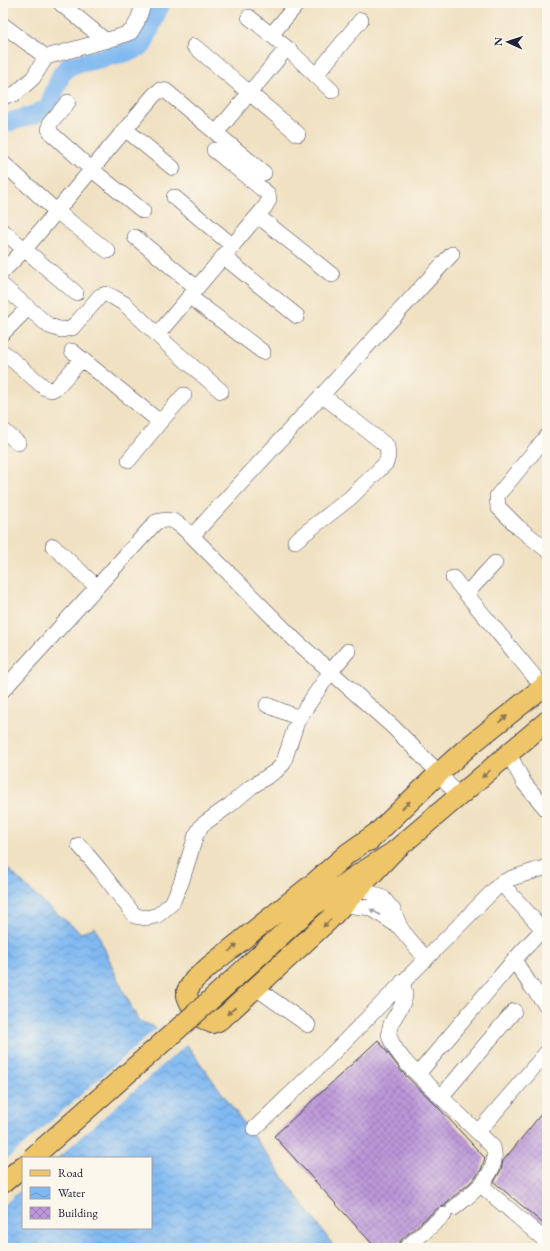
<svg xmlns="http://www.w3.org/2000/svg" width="550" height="1251" viewBox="0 0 550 1251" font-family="'EB Garamond',serif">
  <defs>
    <pattern id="water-waves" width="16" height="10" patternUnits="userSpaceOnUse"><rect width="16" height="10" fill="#80b9f1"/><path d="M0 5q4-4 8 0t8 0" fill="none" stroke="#6896c4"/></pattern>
    <pattern id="building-cross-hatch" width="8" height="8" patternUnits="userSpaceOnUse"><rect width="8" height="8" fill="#bc97d9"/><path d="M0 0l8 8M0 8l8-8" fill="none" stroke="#987bb1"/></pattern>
  </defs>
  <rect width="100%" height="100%" fill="#fbf7ec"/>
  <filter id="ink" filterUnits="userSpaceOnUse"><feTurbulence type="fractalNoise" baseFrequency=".025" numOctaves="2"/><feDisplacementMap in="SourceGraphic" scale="8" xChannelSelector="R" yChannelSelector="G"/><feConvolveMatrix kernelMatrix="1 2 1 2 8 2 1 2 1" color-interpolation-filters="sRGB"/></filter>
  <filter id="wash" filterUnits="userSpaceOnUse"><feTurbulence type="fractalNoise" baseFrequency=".012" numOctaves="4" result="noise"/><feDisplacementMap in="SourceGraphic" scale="16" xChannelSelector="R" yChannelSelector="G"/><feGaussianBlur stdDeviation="0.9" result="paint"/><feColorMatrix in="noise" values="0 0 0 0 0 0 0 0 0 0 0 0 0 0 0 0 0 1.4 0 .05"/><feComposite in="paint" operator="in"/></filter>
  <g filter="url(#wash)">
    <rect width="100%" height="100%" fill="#f0e1c2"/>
    <path fill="url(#water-waves)" stroke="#516e96" fill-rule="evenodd" d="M3 864 38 898 81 933 95 927 118 980 138 1020 184 1041 335 1248H3ZM23 1158H151V1228H23Z"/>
    <path fill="#f0e1c2" d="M158 1027 186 1040 188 1043 57 1158H23V1188L3 1206V1163Z"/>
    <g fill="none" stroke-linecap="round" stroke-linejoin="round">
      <path stroke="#80b9f1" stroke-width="19" d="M3 124 33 115 48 108 61 75 69 66 132 51 143 45 161 3"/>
    </g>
    <g id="blocks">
      <path fill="url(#building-cross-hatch)" d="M378 1040 402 1072 438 1107 485 1158 481 1170 470 1183 448 1201 445 1206 438 1208 400 1241 397 1248H376L274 1136Z
        M547 1107V1227L494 1182 501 1170 503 1161Z"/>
    </g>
  </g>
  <g filter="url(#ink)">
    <use href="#blocks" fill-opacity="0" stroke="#413f4f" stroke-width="1"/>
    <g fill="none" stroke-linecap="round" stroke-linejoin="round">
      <g stroke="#413f4f" stroke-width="16">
        <path id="minor" d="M60 3 106 41
          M249 17 287 48 332 91
          M3 25 46 57
          M271 35 298 3
          M194 46 298 134
          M316 75 361 20
          M3 98 6 95H14L33 78 46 57 118 37 131 32 137 22 144 3
          M68 102 50 123 49 129 52 134 91 169 143 211
          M125 129 173 168
          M216 133 287 48
          M3 163 56 211 108 251
          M174 197 233 246
          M258 216 332 275
          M3 231 76 293
          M135 237 197 288
          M224 257 297 316
          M3 271 25 249 154 95 160 90 166 91 264 173
          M3 286 49 326 62 330 72 328 100 296 106 294 113 297 125 304 170 347 221 391
          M190 297 263 352
          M3 333 28 308
          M157 335 265 207 269 200 268 194 214 150
          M72 351 160 422
          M3 352 45 388 51 390 57 387 82 359
          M3 430 18 443
          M547 436 497 496 498 507 518 527 547 550
          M129 460 160 422 184 395
          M192 536 452 254
          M295 541 350 498 386 463 388 456 387 446 322 395
          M53 546 97 587
          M453 578 543 687
          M466 594 495 563
          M3 690 156 522C175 516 179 525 192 536L295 640 392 726 439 773 459 797
          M267 705 299 718
          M509 754 524 783 547 810
          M79 845 100 870 135 916 147 918 158 915 172 903 181 883 196 835 202 825 230 805 251 787 276 771 283 764 297 722 301 715 331 671 348 651
          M501 883 547 934
          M360 888 383 898 393 910 401 929 426 959
          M344 905 371 908 401 928
          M514 960 531 986 547 1006
          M402 982C403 986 405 991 405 995 404 1010 385 1022 390 1038 394 1049 402 1058 409 1066L493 1147C501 1174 472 1193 454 1208
          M256 988 308 1025
          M418 1074 514 960 543 929
          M441 1097 514 1011
          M254 1129 328 1058 501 883 512 878 547 867
          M478 1132 547 1052
          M481 1185 547 1242
          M406 1248 444 1215"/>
      </g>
      <g stroke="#413f4f" stroke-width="22">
        <path id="major" d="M378 832 347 854 315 882 212 964 194 980 187 991V996L190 1003 200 1017 212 1023 218 1021 226 1015 328 921 392 853
          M369 841 439 773 468 747 547 684
          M206 1004 313 906 345 883 392 853 547 721
          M3 1183 23 1166"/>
      </g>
      <use href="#minor" stroke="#fff" stroke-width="15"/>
      <use href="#major" stroke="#eec569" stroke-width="20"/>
      <g stroke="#413f4f" stroke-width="22" stroke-linecap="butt">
        <path id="major-bridge" d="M32 1158 206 1004"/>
      </g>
      <use href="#major-bridge" stroke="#eec569" stroke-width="20"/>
    </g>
    <defs><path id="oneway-solid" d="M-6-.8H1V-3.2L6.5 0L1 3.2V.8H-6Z"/></defs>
    <g fill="#887452">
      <use href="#oneway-solid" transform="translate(503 719) rotate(-39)"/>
      <use href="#oneway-solid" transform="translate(486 774) rotate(139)"/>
      <use href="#oneway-solid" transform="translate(406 805) rotate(-44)"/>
      <use href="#oneway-solid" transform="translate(327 923) rotate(135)"/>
      <use href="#oneway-solid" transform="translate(233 948) rotate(-39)"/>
      <use href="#oneway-solid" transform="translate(231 1011) rotate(138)"/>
    </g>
    <use fill="#9c9ca7" href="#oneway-solid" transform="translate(375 912) rotate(-149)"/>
  </g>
  <rect width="550" height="1251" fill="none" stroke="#fbf7ec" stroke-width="16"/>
  <rect x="22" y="1157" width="130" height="72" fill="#fbf7ec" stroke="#a4a2a5"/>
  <rect x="30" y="1170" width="20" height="6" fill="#eec569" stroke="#a4a2a5"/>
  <text x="58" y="1177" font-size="12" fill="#22223b">Road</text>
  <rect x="30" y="1187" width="20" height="12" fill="url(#water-waves)" stroke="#a4a2a5"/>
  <text x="58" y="1197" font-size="12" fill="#22223b">Water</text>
  <rect x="30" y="1207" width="20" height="12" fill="url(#building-cross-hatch)" stroke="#a4a2a5"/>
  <text x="58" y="1217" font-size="12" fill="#22223b">Building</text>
  <g transform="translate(508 42) rotate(273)" stroke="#fbf7ec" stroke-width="3" paint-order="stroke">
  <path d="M0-3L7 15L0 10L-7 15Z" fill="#22223b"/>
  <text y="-6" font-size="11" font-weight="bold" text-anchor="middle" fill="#22223b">N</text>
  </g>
</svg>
